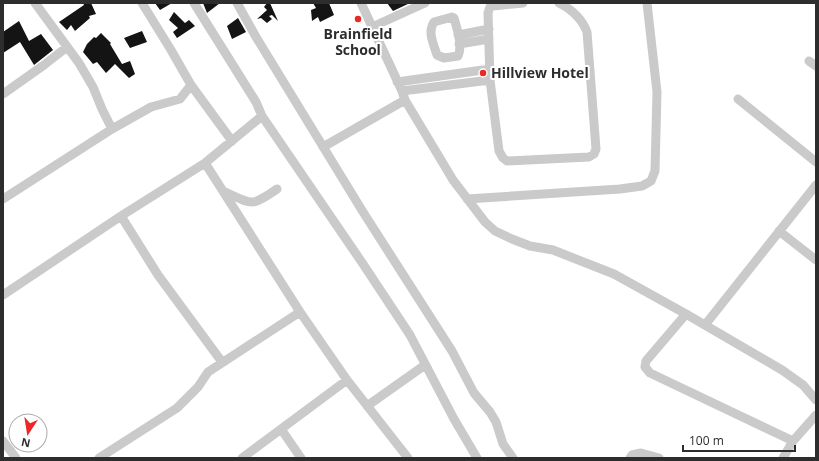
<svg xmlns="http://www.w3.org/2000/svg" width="819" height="461" viewBox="0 0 819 461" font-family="'Open Sans',sans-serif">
  <rect width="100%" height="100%" fill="#fff"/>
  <path fill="#141414" d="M83 3H91L96 14 89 16 90 18 75 31 71 25 67 30 59 22 84 5Z
    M155 3H172L160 10Z
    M203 3H220L207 13Z
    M267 3H270L278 21 272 15 269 16 272 19 267 23 261 18 257 19 267 10 264 7Z
    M313 3H329L334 15 320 22 318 17 312 21 311 10 316 8Z
    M387 3H410L393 11Z
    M174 12 185 23 189 20 195 26 177 38 173 32 178 28 169 20Z
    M238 18 246 32 232 39 227 26Z
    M19 21 29 41 41 34 53 50 34 65 20 42 3 53V32Z
    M142 31 147 42 130 48 124 38Z
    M101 33 111 43 110 44 122 64 130 61 135 74 129 78 115 64 106 73 97 62 93 64 83 52 87 44 94 37 96 38Z"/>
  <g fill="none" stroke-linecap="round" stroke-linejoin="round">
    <path stroke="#cacaca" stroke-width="9" d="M194 3 256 102 262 116 363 264 410 335 454 419 477 458
      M237 3 256 37 363 212 452 351 474 393 490 412 496 422 503 444 513 458
      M361 3 402 91 405 100 453 180 485 222 495 231 512 239 530 246 553 250 614 274 686 314 782 370 803 385 816 400
      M523 3 493 6 490 7 488 13 490 80 499 151 503 158 507 161 589 157 594 154 596 149 587 32C582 19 571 9 559 3
      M452 17 454 18C457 29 463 46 458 56L444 58 437 55C434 45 427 32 434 22Z
      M372 27 425 3
      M458 35 489 29
      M459 44 489 39
      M809 61 816 66
      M397 82 490 69
      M191 85 232 141
      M402 91 490 80
      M3 94 44 65 67 47
      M738 99 816 162
      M112 129 151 107 180 99 191 85 171 50 142 3
      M323 147 405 100
      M205 163 300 312 347 380 408 458
      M223 191C252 204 250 208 277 189
      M3 199 112 129 102 109 93 87 79 63 35 3
      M467 199 620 189 642 186 651 181 655 171 657 92 647 3
      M121 216 158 275 222 362
      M779 231 816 260
      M3 295 121 216 205 163 262 116
      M686 314 646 361 645 367 650 373 793 441
      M705 325 816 185
      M367 406 425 365
      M281 429 301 458
      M3 441 16 458
      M99 458 177 408 198 387 208 372 300 312
      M242 458 347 380
      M630 458 632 455 641 453 659 458
      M783 458 793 441 816 415"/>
  </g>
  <g fill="#eb2828" stroke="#fff" stroke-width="1.5">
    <circle cx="358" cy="19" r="4"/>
    <circle cx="483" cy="73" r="4"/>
  </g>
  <g text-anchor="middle" stroke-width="4" stroke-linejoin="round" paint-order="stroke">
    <g font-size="14" font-weight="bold" fill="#2d2d2d" stroke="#fff">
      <text x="358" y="39">Brainfield<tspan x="358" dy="16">School</tspan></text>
      <text x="491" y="78" text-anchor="start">Hillview Hotel</text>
    </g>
  </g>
  <rect width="819" height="461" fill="none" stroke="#2d2d2d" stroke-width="8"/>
  <g transform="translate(28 433) rotate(192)"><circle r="19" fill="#ffffff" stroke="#ababab"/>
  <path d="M0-3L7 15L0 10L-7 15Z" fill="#eb2828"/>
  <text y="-6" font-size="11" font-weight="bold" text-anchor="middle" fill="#2d2d2d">N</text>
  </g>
  <path d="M683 445v6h112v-6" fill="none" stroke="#2d2d2d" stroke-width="2"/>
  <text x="689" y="445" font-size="12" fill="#2d2d2d" stroke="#ffffff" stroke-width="3" paint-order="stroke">100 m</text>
</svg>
